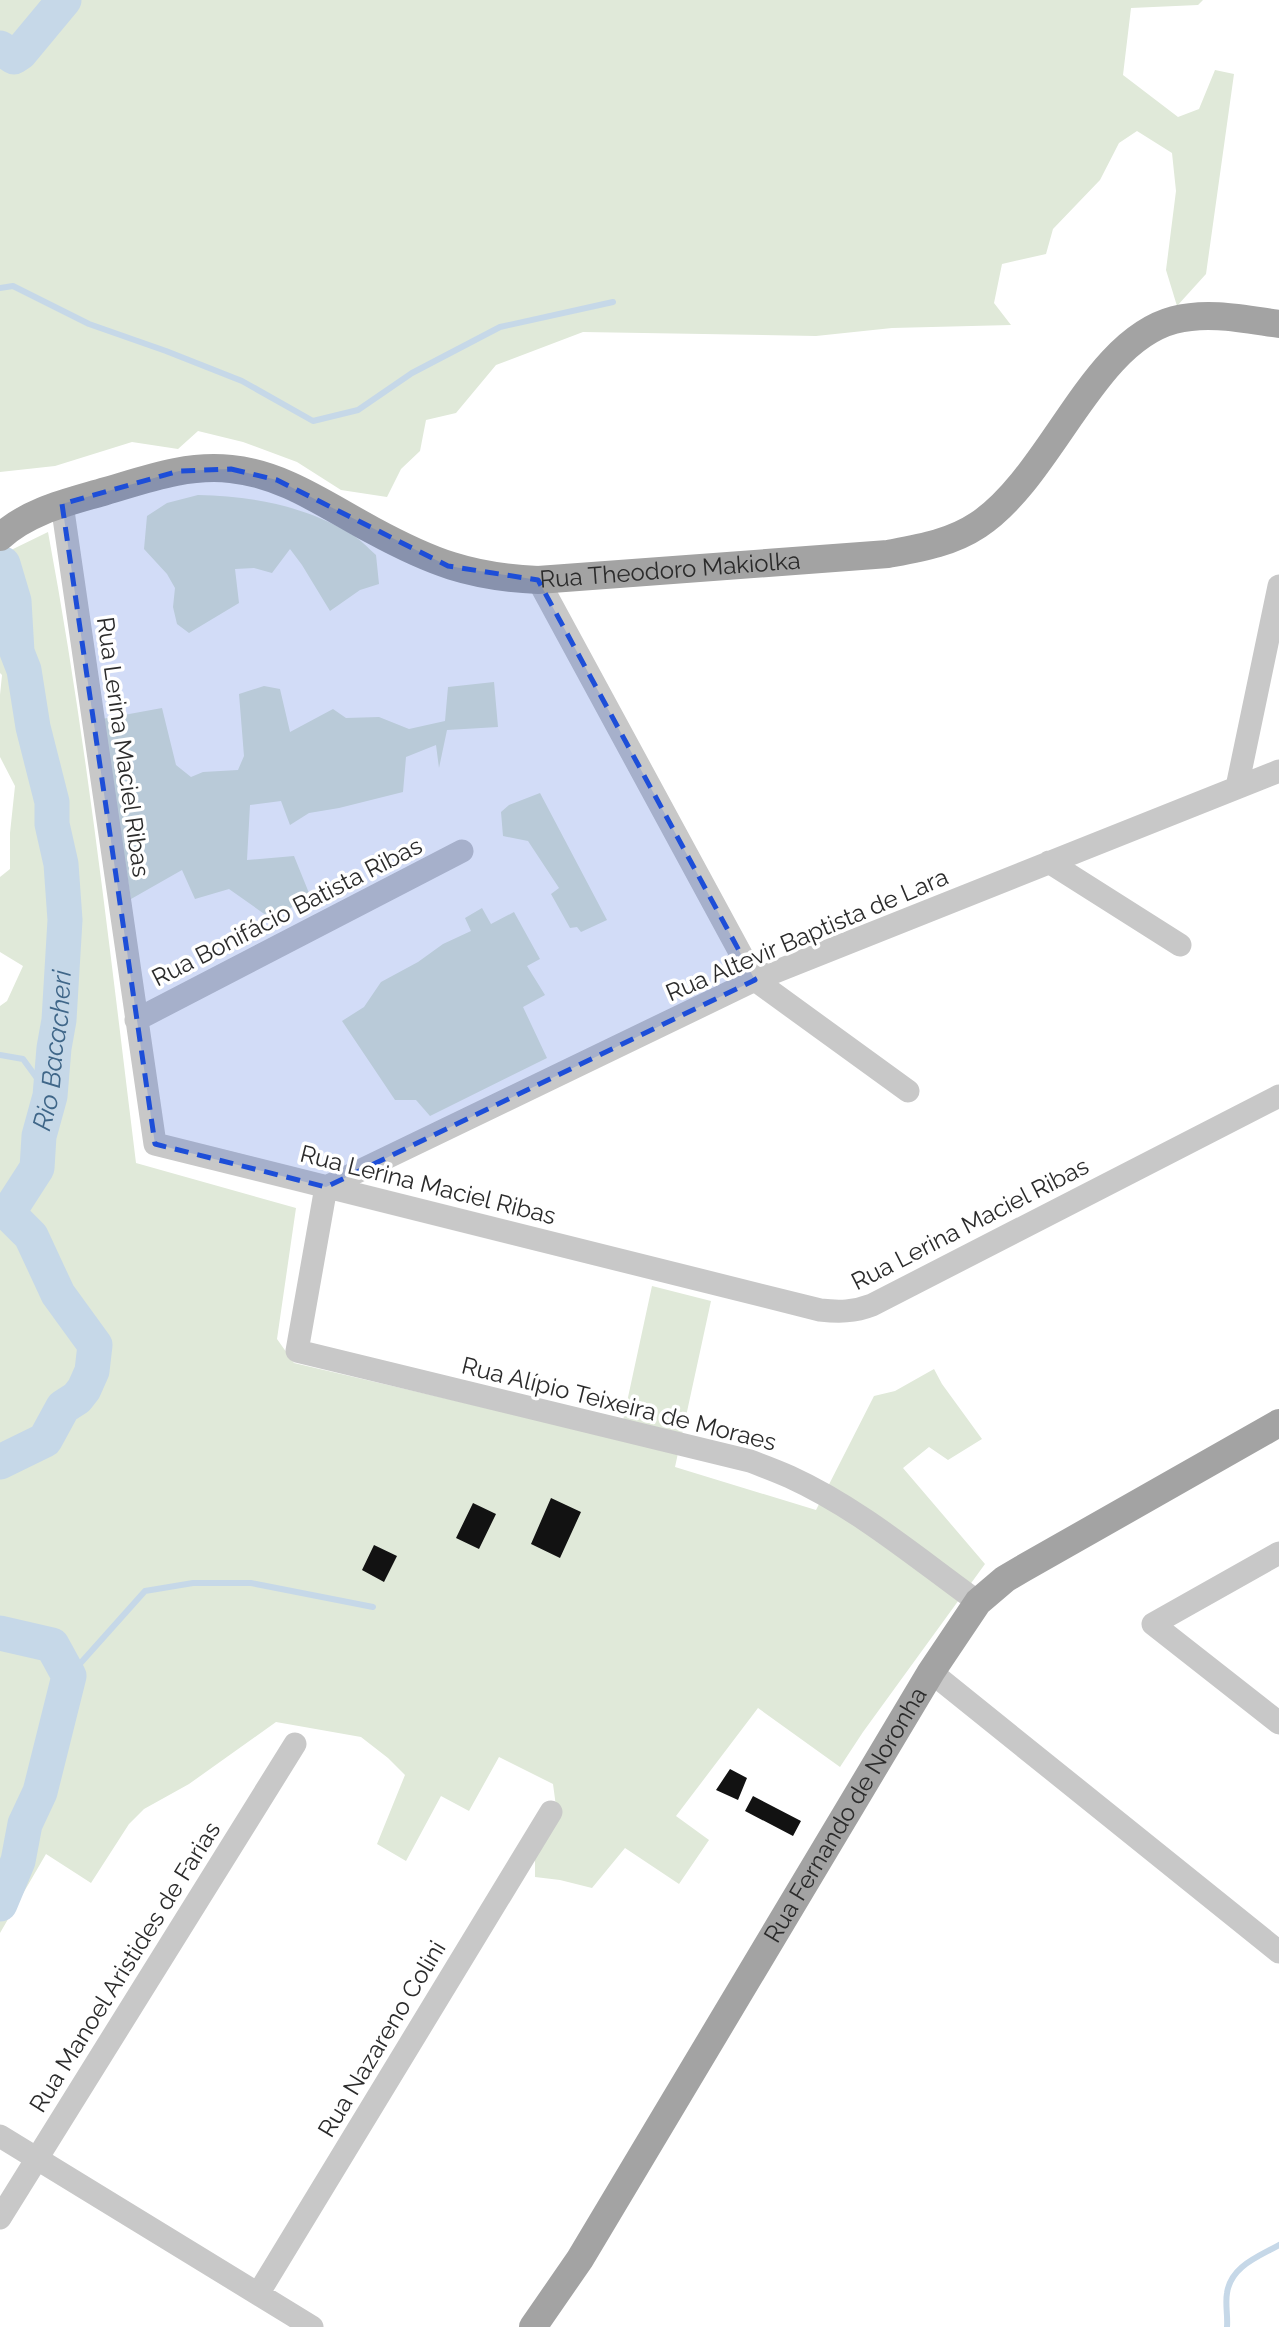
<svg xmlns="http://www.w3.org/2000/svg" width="1279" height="2327" viewBox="0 0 1279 2327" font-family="Raleway,sans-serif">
  <rect width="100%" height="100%" fill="#fff"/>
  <path fill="#e0e9d9" d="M0 0H1203L1198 5 1131 8 1123 75 1178 117 1199 109 1215 70 1234 74 1206 274 1177 306 1166 270 1176 191 1172 153 1137 131 1119 143 1100 180 1053 229 1046 254 1002 264 994 303 1011 325 892 328 816 336 583 332 496 365 456 413 426 420 420 451 401 469 387 497 341 490 297 462 243 442 198 431 178 449 132 442 55 466 0 472Z
    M198 495C252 496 305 506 351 534 360 539 368 548 376 555L379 584 360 590 330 611 302 565 290 549 272 573 254 568 235 569 239 603 189 633 177 624 173 607 175 588 167 574 144 549 147 516 167 503Z
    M48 532C87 741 110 953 136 1163L296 1208 277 1339 294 1363 619 1439 652 1286 711 1301 675 1467 816 1510 874 1396 895 1391 934 1369 942 1384 982 1439 948 1460 929 1447 903 1468 985 1564 863 1732 840 1767 758 1708 676 1816 709 1840 679 1884 625 1848 592 1888 560 1880 535 1877V1856L557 1814 553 1784 499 1757 469 1811 441 1796 406 1861 377 1844 405 1775 388 1758 361 1737 276 1722 189 1784 144 1809 129 1824 91 1883 46 1854 0 1933V1006L7 1001 23 966 0 952V877L10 869V833L15 786 0 757V695L2 675 0 673V561L9 551Z
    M494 682 498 727 447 730 439 768 436 745 406 757 403 792 339 808 309 813 290 825 281 801 250 805 247 860 294 856 311 898 270 918 229 889 195 899 182 870 131 899 102 719 162 708 176 765 191 777 203 772 238 770 244 756 239 694 264 686 280 689 290 732 333 709 346 718 379 717 409 729 445 721 448 687Z
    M540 793 607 920 581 932 577 927 570 928 551 894 559 888 528 841 503 836 501 812 509 805Z
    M482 908 491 924 514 912 540 959 527 966 545 995 523 1007 547 1058 430 1116 416 1100H395L342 1021 364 1007 381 982 418 962 443 944 471 931 465 918Z"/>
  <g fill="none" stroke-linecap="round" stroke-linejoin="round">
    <path stroke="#c6d8e8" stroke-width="6" d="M0 288 13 286 89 324 166 351 242 381 313 421 358 410 412 373 500 327 613 302
      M0 1055 23 1059 50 1096
      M69 1676 145 1591 193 1583H251L373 1607
      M1227 2327C1228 2316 1225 2304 1227 2293 1231 2266 1258 2257 1279 2245"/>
    <g stroke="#c6d8e8" stroke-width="35">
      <path d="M0 48 14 57 20 53 64 0"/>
      <path id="s1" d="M0 1462 45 1440 63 1407 77 1398 84 1389 92 1371 95 1345 58 1294 31 1236 8 1213 37 1168 39 1136 50 1096 54 1048 59 1020 65 920 61 864 52 824V802L33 727 24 670 17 652 14 601 3 564"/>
      <path d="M0 1633 52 1645 69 1676 40 1792 25 1824 18 1861 0 1904"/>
    </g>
  </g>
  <path fill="#121212" d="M551 1498 581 1512 560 1558 531 1544Z
    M473 1503 496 1514 479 1549 456 1538Z
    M374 1545 397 1556 384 1582 362 1570Z
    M730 1769 747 1778 738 1800 716 1790Z
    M753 1796 801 1821 793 1836 745 1811Z"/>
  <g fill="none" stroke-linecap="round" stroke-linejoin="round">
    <path stroke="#c8c8c8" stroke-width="23" d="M62 504 155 1144 820 1310C839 1312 854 1312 872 1305L1279 1096
      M538 580 755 980 908 1091
      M1237 787 1279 586
      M1049 862 1180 945
      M136 1020 462 851
      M1279 1553 1153 1624 1279 1723
      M978 1602C917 1558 858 1508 790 1477 777 1471 763 1466 750 1461L297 1351 326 1187 755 980 1279 771
      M931 1672 1279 1952
      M0 2136 312 2327
      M0 2218 295 1744
      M258 2294 551 1812"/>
    <g stroke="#a3a3a3" stroke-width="28">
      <path id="s2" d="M0 537C30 510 69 502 106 491 147 479 188 464 231 469 283 474 327 506 372 530 431 562 470 577 538 580L888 554C920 548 951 543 978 525 1052 476 1091 342 1174 320 1208 311 1244 319 1279 324"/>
      <path id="s3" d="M533 2327 580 2259 931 1672 978 1602 1005 1579 1022 1569 1279 1423"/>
    </g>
  </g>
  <path fill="#1d4ed8" fill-opacity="0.2" stroke="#1d4ed8" stroke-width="5" stroke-dasharray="14 9" stroke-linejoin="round" d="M231 469 277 480 448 566 538 580 755 980 326 1187 155 1144 62 504 179 471Z"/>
  <g text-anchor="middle" stroke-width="7" stroke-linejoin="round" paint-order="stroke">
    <g font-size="24" fill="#2b2b2b" stroke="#fff">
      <text dy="8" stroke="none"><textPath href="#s2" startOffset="707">Rua Theodoro Makiolka</textPath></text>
      <text transform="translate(123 747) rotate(82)" y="8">Rua Lerina Maciel Ribas</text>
      <text transform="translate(287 912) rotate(-27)" y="8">Rua Bonifácio Batista Ribas</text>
      <text transform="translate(807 935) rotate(-23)" y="8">Rua Altevir Baptista de Lara</text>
      <text transform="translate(428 1185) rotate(14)" y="8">Rua Lerina Maciel Ribas</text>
      <text transform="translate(970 1224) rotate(-27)" y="8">Rua Lerina Maciel Ribas</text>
      <text transform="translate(619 1404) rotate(14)" y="8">Rua Alípio Teixeira de Moraes</text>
      <text dy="8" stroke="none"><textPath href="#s3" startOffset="600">Rua Fernando de Noronha</textPath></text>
      <text transform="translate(125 1967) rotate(-58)" y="8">Rua Manoel Aristides de Farias</text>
      <text transform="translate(382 2039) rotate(-59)" y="8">Rua Nazareno Colini</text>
    </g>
    <g font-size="26" font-style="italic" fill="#3f6688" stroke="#fff">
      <text dy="9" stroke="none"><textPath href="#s1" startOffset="494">Rio Bacacheri</textPath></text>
    </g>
  </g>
</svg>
